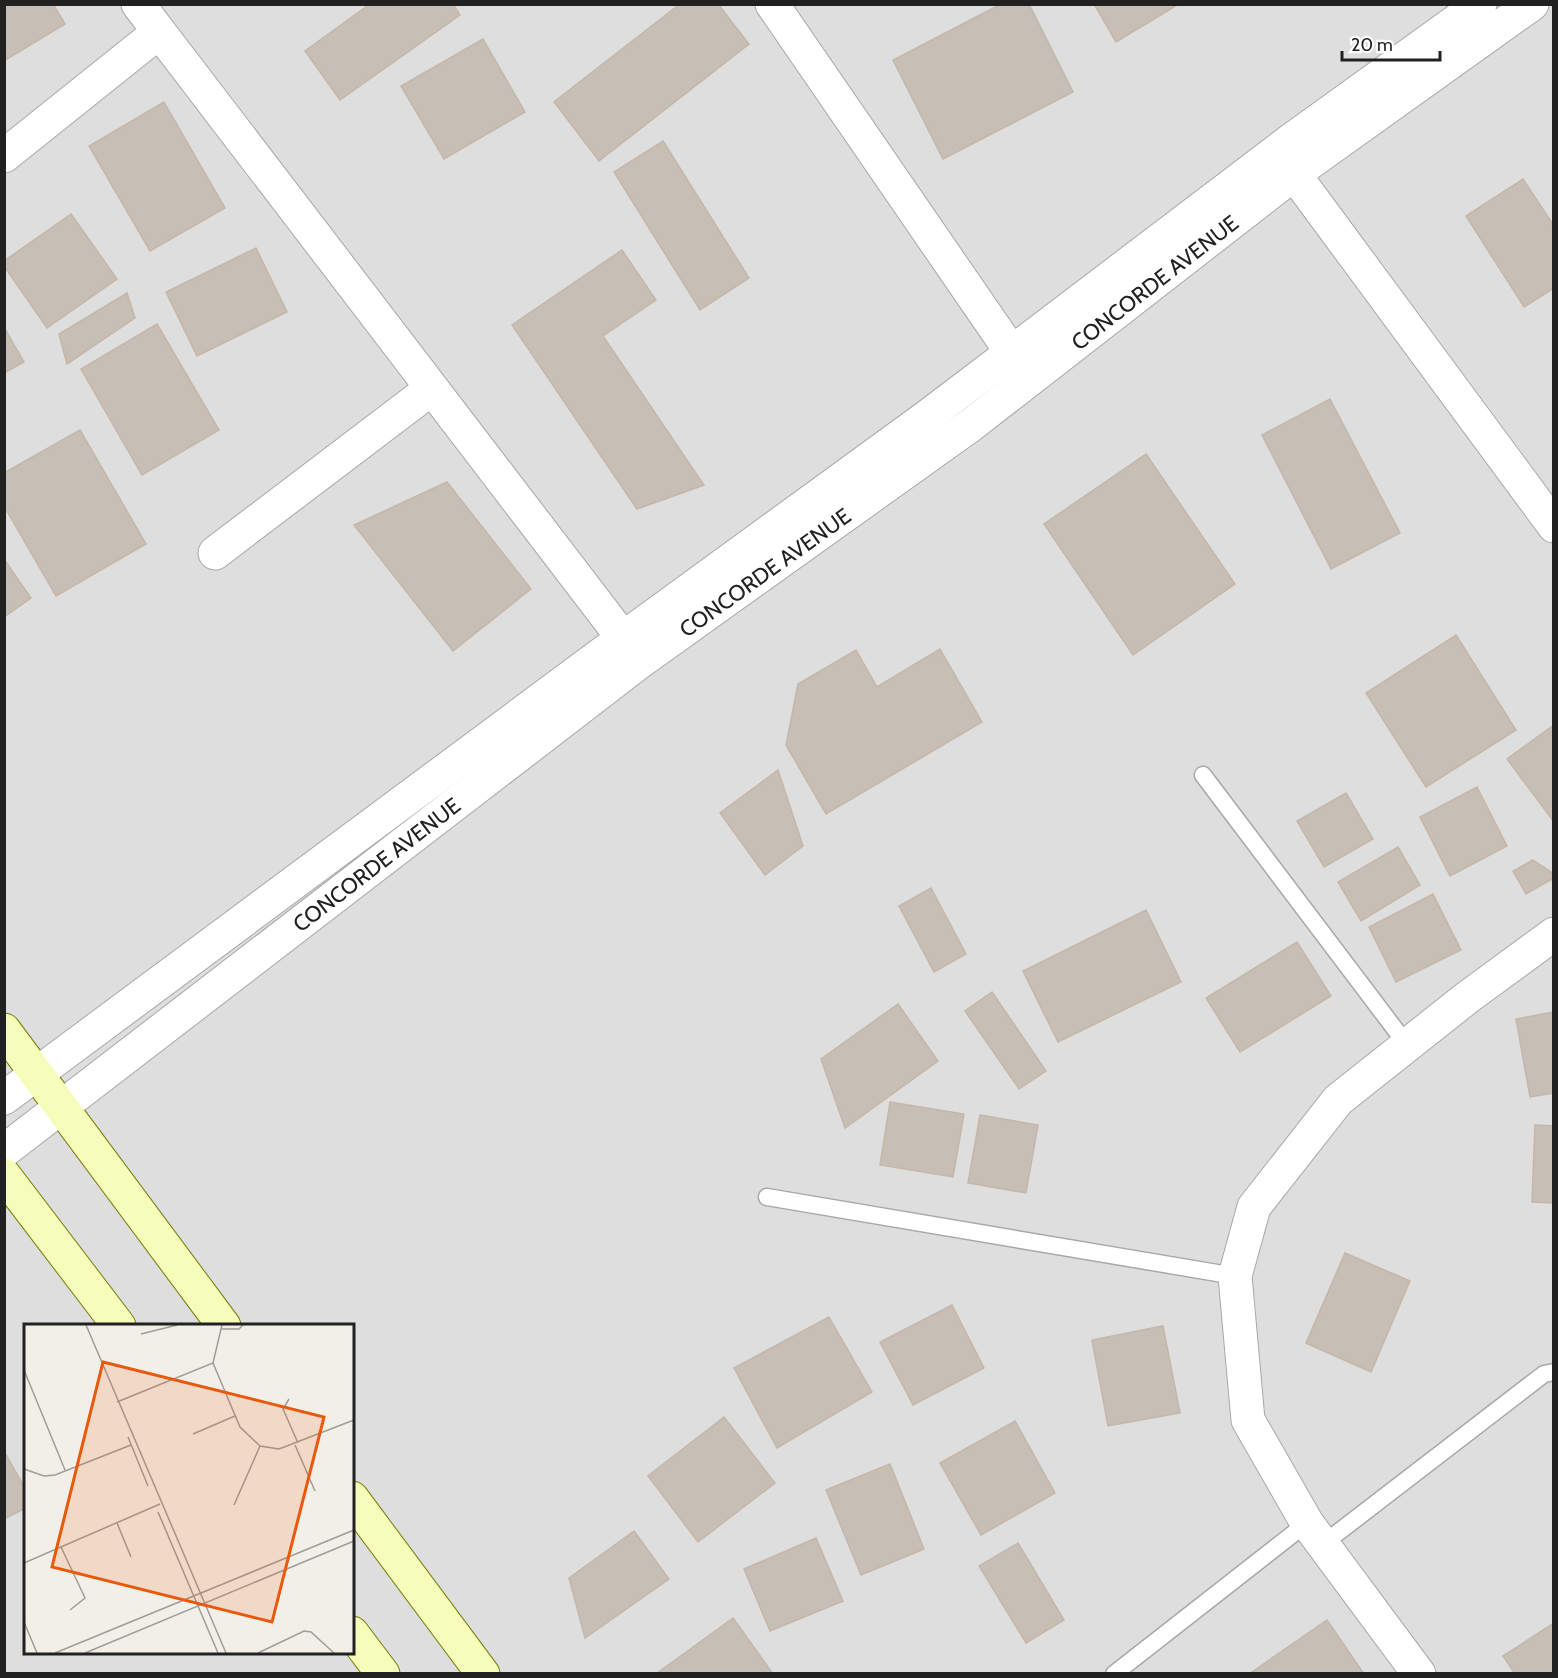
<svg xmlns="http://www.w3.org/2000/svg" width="1558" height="1678" viewBox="0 0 1558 1678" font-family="Cabin,sans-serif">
  <rect width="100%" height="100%" fill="#f2efe8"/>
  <path fill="#dfdede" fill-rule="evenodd" d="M5 5H1553V1673L5 1674ZM26 1326H352V1652H26Z"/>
  <path fill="#c7beb6" stroke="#c5b6a9" stroke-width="1.5" d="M4 4H53L65 24 4 61Z
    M370 4H453L460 15 340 100 305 51Z
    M680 4H718L749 44 599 161 554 102Z
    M1001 4H1029L1073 92 943 159 893 60Z
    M1094 4H1179L1116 42Z
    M483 39 525 112 444 159 401 86Z
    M164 102 225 208 150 251 89 146Z
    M663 141 749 278 700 310 614 172Z
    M1523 179 1554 226V288L1524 307 1466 216Z
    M71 214 117 279 47 328 4 266V261Z
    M256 248 287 312 197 356 166 292Z
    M622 250 656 300 603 336 704 485 637 509 512 325Z
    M127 293 135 318 67 364 59 334Z
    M157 324 219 430 142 475 81 369Z
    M4 327 24 362 4 373Z
    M1330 399 1400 533 1331 569 1262 435Z
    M80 430 146 544 56 596 4 506V473Z
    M1146 454 1235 584 1133 655 1044 524Z
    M447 482 531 589 453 651 354 525Z
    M4 559 31 598 4 617Z
    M1456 635 1516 730 1426 787 1366 693Z
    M940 649 982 722 826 814 786 745 798 684 856 650 877 687Z
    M1554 725V822L1507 759Z
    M778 770 803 846 765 875 720 813Z
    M1477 787 1507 846 1450 876 1420 817Z
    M1346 793 1373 839 1324 867 1297 821Z
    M1398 847 1420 885 1361 921 1338 882Z
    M1533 860 1554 874V878L1526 894 1513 871Z
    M931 888 966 954 934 972 899 906Z
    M1433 894 1461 950 1396 982 1369 927Z
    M1146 910 1181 982 1058 1042 1023 971Z
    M1297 942 1331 996 1240 1052 1206 998Z
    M992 992 1046 1071 1019 1089 965 1011Z
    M898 1004 938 1061 845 1128 821 1059Z
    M1554 1012V1093L1530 1097 1516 1019Z
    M890 1102 964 1114 953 1177 880 1165Z
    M980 1115 1038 1125 1026 1193 968 1183Z
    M1535 1125 1554 1126V1203L1532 1202Z
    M1345 1253 1410 1281 1371 1372 1306 1343Z
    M952 1305 984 1368 913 1405 880 1342Z
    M829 1317 872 1392 777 1448 734 1368Z
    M1163 1326 1180 1413 1108 1426 1092 1340Z
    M724 1417 775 1483 698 1542 648 1476Z
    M1015 1421 1055 1493 981 1535 940 1463Z
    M4 1451 26 1490V1508L4 1519Z
    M890 1464 924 1549 861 1575 826 1490Z
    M634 1531 669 1579 585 1638 569 1578Z
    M816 1538 843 1601 770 1631 744 1569Z
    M1018 1543 1064 1620 1026 1643 979 1566Z
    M733 1618 773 1674H656Z
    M1327 1620 1364 1674H1249Z
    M1554 1623V1674H1515L1503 1656Z"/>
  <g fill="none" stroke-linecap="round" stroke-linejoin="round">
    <g stroke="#a8a8a8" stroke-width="19">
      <path id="service" d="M1203 775 1407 1045
        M767 1197 1235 1276
        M1323 1544 1544 1374 1554 1372
        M1114 1674 1307 1523"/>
    </g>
    <g stroke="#a8a8a8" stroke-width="35">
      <g id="minor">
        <path d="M138 4 636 655"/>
        <path d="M772 4 1012 353"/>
        <path d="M4 156 159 32"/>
        <path d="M1294 174 1554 526"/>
        <path d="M215 553 431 389"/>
        <path d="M4 1098 622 639 928 416 1290 141 1480 4"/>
        <path id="s1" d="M4 1151 641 661 971 425 1294 174 1532 4"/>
        <path d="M1419 1674 1307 1523 1248 1420 1235 1276 1254 1207 1338 1100 1468 997 1554 934"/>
      </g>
    </g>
    <g stroke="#6c8100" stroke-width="35">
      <path id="secondary" d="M4 1030 224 1326
        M4 1175 119 1326
        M352 1498 483 1674
        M352 1633 383 1674"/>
    </g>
    <use href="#service" stroke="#fff" stroke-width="16"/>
    <use href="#minor" stroke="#fff" stroke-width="33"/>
    <use href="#secondary" stroke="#f6fdbb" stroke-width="33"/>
  </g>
  <g text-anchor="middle" stroke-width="4.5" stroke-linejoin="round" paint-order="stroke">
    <g font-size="22" fill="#212121" stroke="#fff">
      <text dy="8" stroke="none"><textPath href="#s1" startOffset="1442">CONCORDE AVENUE</textPath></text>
      <text dy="8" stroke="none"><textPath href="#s1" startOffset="956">CONCORDE AVENUE</textPath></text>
      <text dy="8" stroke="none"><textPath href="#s1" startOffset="470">CONCORDE AVENUE</textPath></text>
    </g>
  </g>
  <g transform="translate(24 1324)">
    <rect width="330" height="330" fill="#f2efe8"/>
    <path fill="none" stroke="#9e9d98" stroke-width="1.5" d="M62 1 202 329M198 5H215L219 1M117 10 153 1M189 39 216 103 236 122 255 125 330 96M0 46 41 146M265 75 259 85 274 119M93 78 189 39 198 1M169 110 211 92M104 113 124 162M271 121 291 167M0 145 20 152 31 151 107 121M210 181 236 122M134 188 194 329M93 199 107 233M37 223 61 274 46 286M0 239 136 180M0 298 13 329M31 329 330 206M61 329 330 217M234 329 280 307 287 308 310 329"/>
    <path fill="#e8590c" fill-opacity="0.15" stroke="#e8590c" stroke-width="3" d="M79 38 300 93 248 298 28 243Z"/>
    <rect width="330" height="330" fill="none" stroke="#212121" stroke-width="3"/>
  </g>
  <rect width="1558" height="1678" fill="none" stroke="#212121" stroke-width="12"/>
  <path d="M1342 51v9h98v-9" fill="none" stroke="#212121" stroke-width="3"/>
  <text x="1351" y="51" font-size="18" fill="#212121" stroke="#ffffff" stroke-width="4.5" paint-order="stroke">20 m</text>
</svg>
